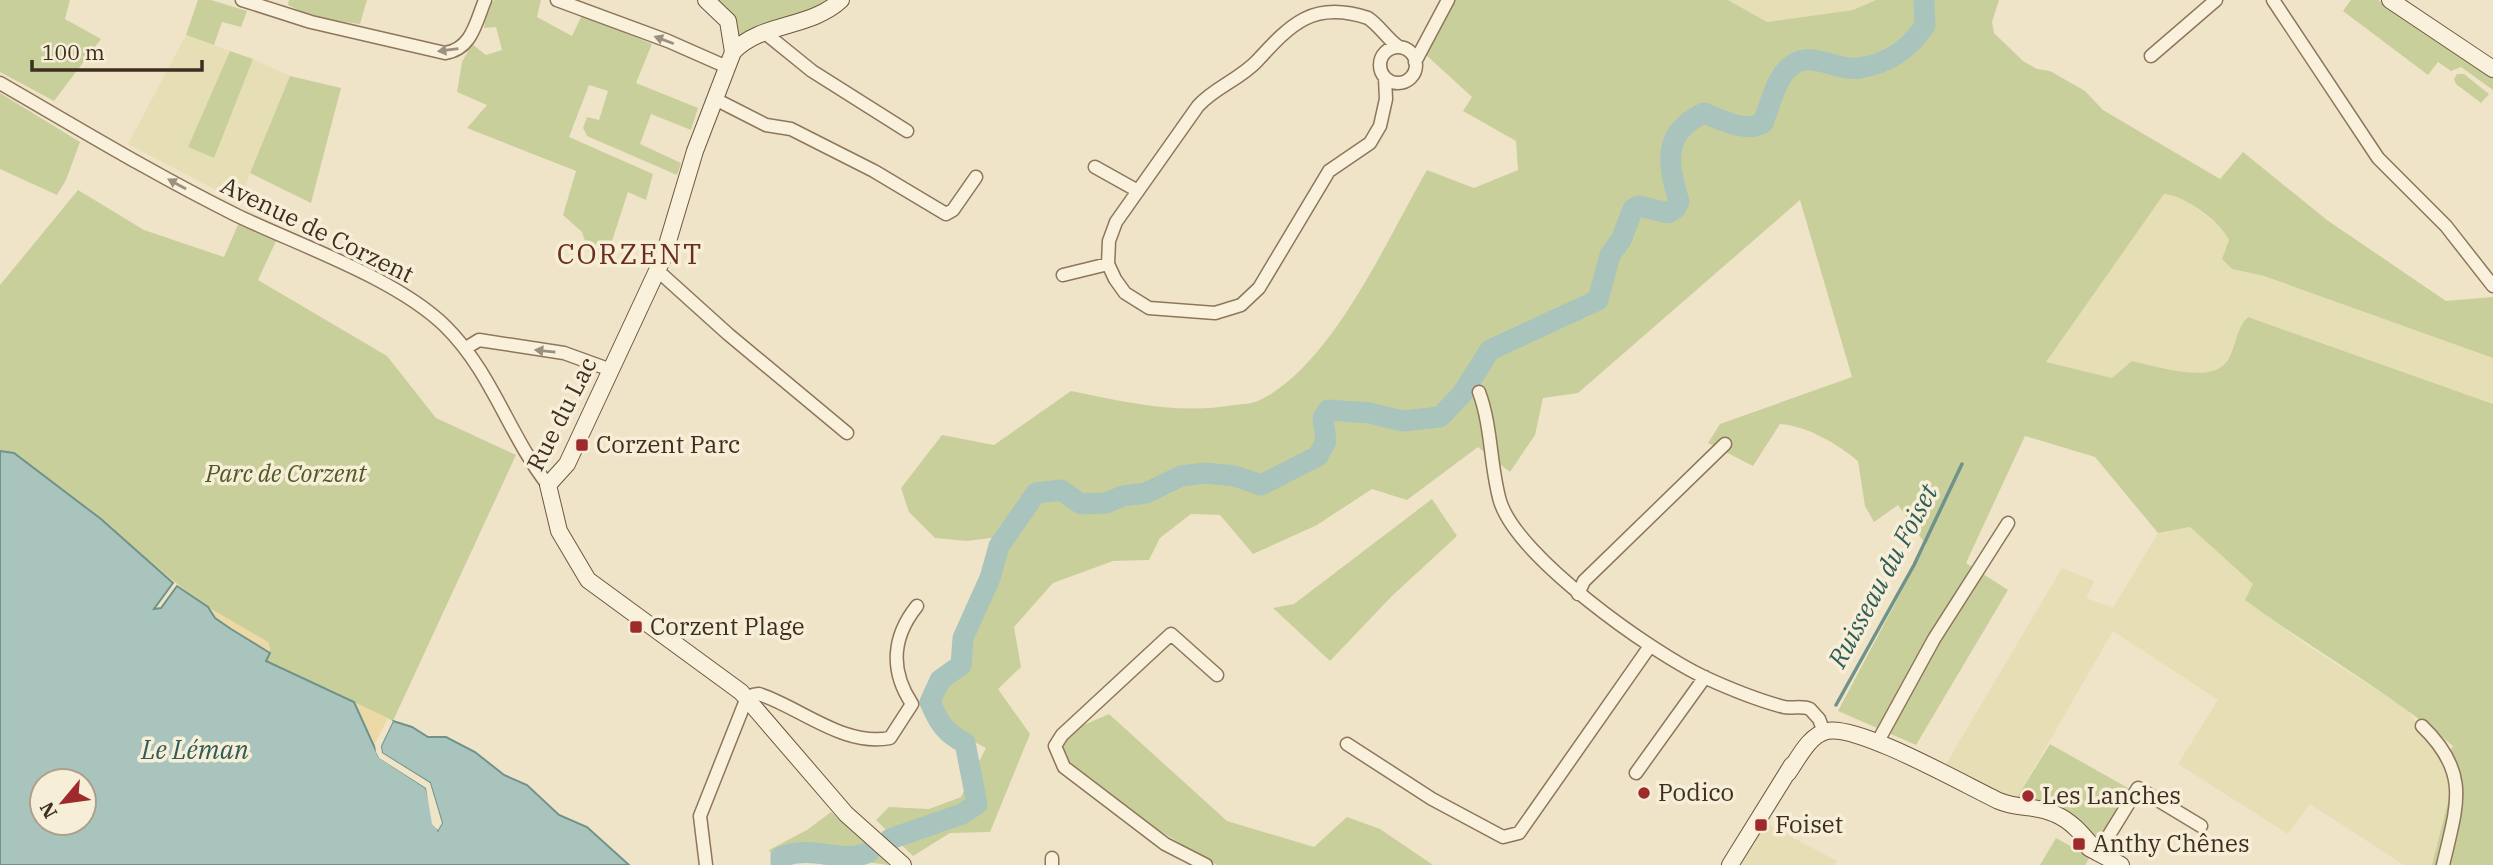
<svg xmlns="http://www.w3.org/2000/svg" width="2493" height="865" viewBox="0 0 2493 865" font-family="'IBM Plex Serif',serif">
  <rect width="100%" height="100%" fill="#f0e4c8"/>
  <path fill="#e6deb5" d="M1728 0H1876L1853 10 1767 22Z
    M186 35 230 51 188 147 213 158 253 59 290 76 250 173 241 203 128 144Z
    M2164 194H2179L2225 231 2229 240 2222 259 2232 269 2264 276 2493 358V404L2248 317 2226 362 2216 372 2112 378 2045 362Z
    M2190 527 2253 584 2246 600 2308 646 2408 710 2443 763 2451 790 2432 865H2404L2310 804 2288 834 2178 764 2218 700 2113 631 2016 799 1946 764 2062 568 2094 581 2086 598 2113 608 2158 533Z
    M1765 823 1837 861 1835 865H1739Z"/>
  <path fill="#c9cf9b" d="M0 0H70L65 19 101 39 54 101 0 72Z
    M198 0H211L247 11 241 27 222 22 214 45 186 35Z
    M289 0H367L360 24 314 18 288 5Z
    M495 0H541L537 17 572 36 582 15 652 44 636 83 698 108 691 130 651 114 640 144 681 163 677 175 587 136 583 128 587 117 599 120 608 91 589 85 569 137 653 174 646 200 628 192 610 247 599 260 589 253 582 232 563 215 576 171 467 128 487 105 457 92 462 62 472 44 486 55 502 50 496 27 484 28 487 6Z
    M715 0H833L813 13 738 39 732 17Z
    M1455 0H1728L1767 22 1853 10 1876 0H1999L1992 22 1994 33 2023 61 2037 69 2050 71 2085 91 2103 110 2220 179 2243 152 2327 220 2446 301 2493 297V358L2264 276 2232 269 2222 259 2229 240C2221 222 2184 195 2164 194L2046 362 2112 378 2132 361C2156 366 2211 385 2227 361 2236 348 2236 328 2248 317L2493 404V865H2432L2451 790 2443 763 2453 746C2389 692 2313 650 2245 600L2253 584 2190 527 2158 533 2095 457 2025 436 1966 563 2008 590 1916 745 1838 711 1926 545 1898 505 1874 522 1865 506 1858 461C1837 444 1808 426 1780 424L1753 466 1708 443 1720 424 1852 377 1800 200 1578 393 1543 398 1535 435 1510 472 1478 447 1407 500 1372 489 1317 525 1253 554 1220 515 1191 514 1160 538 1149 560 1113 561 1053 583 1014 627 1021 667 998 689 1030 734 990 832 950 833 913 856 876 820 889 807 929 809 961 797 986 748 951 730 936 702 999 537 967 541 935 538 909 512 901 488 942 435 994 445 1071 391C1125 402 1179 415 1234 405 1243 404 1253 404 1260 400 1333 364 1387 239 1427 170L1474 188 1518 170 1516 141 1463 111 1472 97 1425 54Z
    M2351 0H2378L2493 77V90L2461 67 2451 71 2438 62 2428 75 2343 11Z
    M230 51 253 59 214 158 188 147Z
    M2457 74H2464L2489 94 2481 103 2456 84 2454 79Z
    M290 76 341 88 311 203 250 173Z
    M0 93 80 142 66 180 57 195 0 169Z
    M78 190 144 230 224 257 240 220 277 239 258 280 387 356 436 418 516 455 393 721 266 661 270 649 268 642C205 613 156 566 104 521 76 497 44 476 14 453L0 451V285Z
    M1432 499 1457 536 1392 596 1330 661 1273 608 1294 604Z
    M1109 714 1227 821 1314 847 1347 817 1380 829 1433 865H1217L1133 815 1070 765 1060 745 1079 727Z
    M2050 744 2128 788 2100 839 2016 799Z
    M831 812 889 865 819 856 791 859 790 865H776L769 850 807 830Z
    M2056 838 2090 857 2085 865H2040Z"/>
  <path fill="#ecd9a5" d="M208 607 268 642 270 653 215 618Z
    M354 702 388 718 375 744Z"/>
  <path fill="#a9c4bc" stroke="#6f938a" stroke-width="2" fill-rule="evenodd" d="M0 451 14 453 101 519 173 583 154 609 161 608 177 586 208 607 215 618 231 629 270 653 266 661 354 702 379 757 426 788 438 830 442 823 430 783 382 753 381 746 393 721 412 727 428 737H446L475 752 504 775 527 785 559 815 587 827 629 865H0ZM42 781H84V823H42Z"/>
  <path fill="#f0e4c8" d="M390 720 393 721 381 746 382 753 430 783 442 823 438 830 432 824 426 788 379 758 376 752 375 744 377 740 378 744Z"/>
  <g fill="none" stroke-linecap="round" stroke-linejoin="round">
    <path stroke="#6f938a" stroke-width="3.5" d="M1836 705 1914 565 1962 464"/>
    <path stroke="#a9c4bc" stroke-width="21" d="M890 839 962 814 977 804 965 743C945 733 939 723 930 702L940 680 961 665 963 638 990 578 999 546 1036 493 1061 490 1081 504 1106 503 1123 496 1146 493 1181 476 1206 473 1235 476 1261 485 1318 456 1326 441 1323 418 1328 410 1370 413 1402 421 1440 417 1462 394 1490 350 1598 300 1610 255 1621 240 1633 209 1639 206 1668 213 1675 209 1679 202C1668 164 1661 133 1704 113 1722 120 1745 133 1763 123 1769 108 1774 86 1784 73 1807 44 1832 72 1859 68 1887 64 1910 49 1925 25L1924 0
      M781 865V857C814 844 842 865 869 852"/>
    <g stroke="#8d765c" stroke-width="15">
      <path id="street" d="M242 0 311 22 445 53C472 49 476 22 485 0
        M557 0 668 41 727 67
        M2273 0 2378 158 2446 226 2493 286
        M765 33 812 71 907 131
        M1380 65a18 18 0 1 1 36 0a18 18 0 1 1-36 0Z
        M2151 56 2216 0
        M1415 62 1448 0
        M1385 78 1386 99 1380 126 1370 143 1329 171 1259 288 1241 305 1215 313 1149 308 1125 293 1115 279 1108 264 1109 241 1116 222 1198 106C1215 87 1239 80 1257 61 1291 24 1313 0 1368 18 1380 26 1387 39 1399 47
        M0 83C78 128 155 175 236 215 298 245 396 278 445 326 492 372 508 434 548 485
        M715 99 766 125 791 129 874 171 946 214 953 210 976 177
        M1095 167 1138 191
        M657 270 728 334 847 433
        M1063 275 1108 264
        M466 348 479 340 564 353 611 370
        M1479 392C1492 427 1490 466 1500 501 1517 557 1651 652 1704 677 1728 688 1757 700 1784 707 1792 709 1801 705 1810 709L1819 719 1824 732
        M1578 594 1584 581 1725 444
        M2422 726C2471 773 2457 805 2443 865
        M1877 743 1934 639 2008 523
        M1347 744 1432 799 1503 837 1519 833 1650 646
        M1636 773 1705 677
        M2098 853 2138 788 2201 826
        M706 865 700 816 744 705 753 695 759 694C801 708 844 747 890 738L912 704C890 671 892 637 917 606
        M1052 865V858
        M1206 865 1165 844 1064 767 1055 746 1062 735 1171 634 1217 675"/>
    </g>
    <g stroke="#6f573f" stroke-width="18">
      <path id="secondary" d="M706 0 728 21 733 52 695 151 663 258 567 464 548 485 559 531 588 580 741 692 846 814 903 865
        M2390 0 2493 69
        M733 52C761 22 810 29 841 0
        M1788 773C1798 759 1809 735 1827 731 1858 724 1965 785 1999 801 2017 809 2037 805 2055 814 2074 822 2085 838 2098 853
        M2089 848 2121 865
        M1730 865 1792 765"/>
    </g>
    <use href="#street" stroke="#faf1dc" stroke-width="12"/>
    <use href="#secondary" stroke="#faf1dc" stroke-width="16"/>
  </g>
  <defs><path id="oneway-solid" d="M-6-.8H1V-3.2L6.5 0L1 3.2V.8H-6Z" transform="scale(1.75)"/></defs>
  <g fill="#9c907e">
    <use href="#oneway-solid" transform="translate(664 40) rotate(-159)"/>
    <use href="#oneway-solid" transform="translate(448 50) rotate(173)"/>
    <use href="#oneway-solid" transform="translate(177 184) rotate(-151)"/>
    <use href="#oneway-solid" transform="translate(545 351) rotate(-174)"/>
  </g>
  <g fill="#9e2a2b" stroke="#f7eed8" stroke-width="2.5">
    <rect x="575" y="438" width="14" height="14" rx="3.5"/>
    <rect x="629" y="620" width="14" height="14" rx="3.5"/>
    <circle cx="1644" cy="793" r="7"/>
    <circle cx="2028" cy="796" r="7"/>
    <rect x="1754" y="818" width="14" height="14" rx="3.5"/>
    <rect x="2072" y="837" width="14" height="14" rx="3.5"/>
  </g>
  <g text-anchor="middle" stroke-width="7" stroke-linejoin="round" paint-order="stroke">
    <g font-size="24" fill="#3d2e20" stroke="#f7eed8">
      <text transform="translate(317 230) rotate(26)" y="8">Avenue de Corzent</text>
      <text transform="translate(562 414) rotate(-63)" y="8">Rue du Lac</text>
    </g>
    <g font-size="24" fill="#3d2e20" stroke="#f7eed8" text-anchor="start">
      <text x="596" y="453">Corzent Parc</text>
      <text x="650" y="635">Corzent Plage</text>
      <text x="1658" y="801">Podico</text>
      <text x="2042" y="804">Les Lanches</text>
      <text x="1775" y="833">Foiset</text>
      <text x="2093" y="852">Anthy Chênes</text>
    </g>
    <g font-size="24" font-style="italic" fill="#4d5a26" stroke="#f7eed8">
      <text x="286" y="482">Parc de Corzent</text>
    </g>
    <g font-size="26" font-style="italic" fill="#2f5d5a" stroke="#f7eed8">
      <text transform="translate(1883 576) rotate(-62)" y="9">Ruisseau du Foiset</text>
      <text x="195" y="759">Le Léman</text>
    </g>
    <g font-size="28" letter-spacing="2" fill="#6b2e1e" stroke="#f7eed8">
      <text x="630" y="264">CORZENT</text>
    </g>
  </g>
  <g transform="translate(63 802) rotate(241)"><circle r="33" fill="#f7eed8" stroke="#ada18e" stroke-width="2"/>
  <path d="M0-5L12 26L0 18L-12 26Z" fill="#9e2a2b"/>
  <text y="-10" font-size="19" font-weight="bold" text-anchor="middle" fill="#3d2e20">N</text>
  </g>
  <path d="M32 60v10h170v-10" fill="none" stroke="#3d2e20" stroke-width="3.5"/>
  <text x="42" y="60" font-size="21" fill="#3d2e20" stroke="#f7eed8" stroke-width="5" paint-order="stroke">100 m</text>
</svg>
